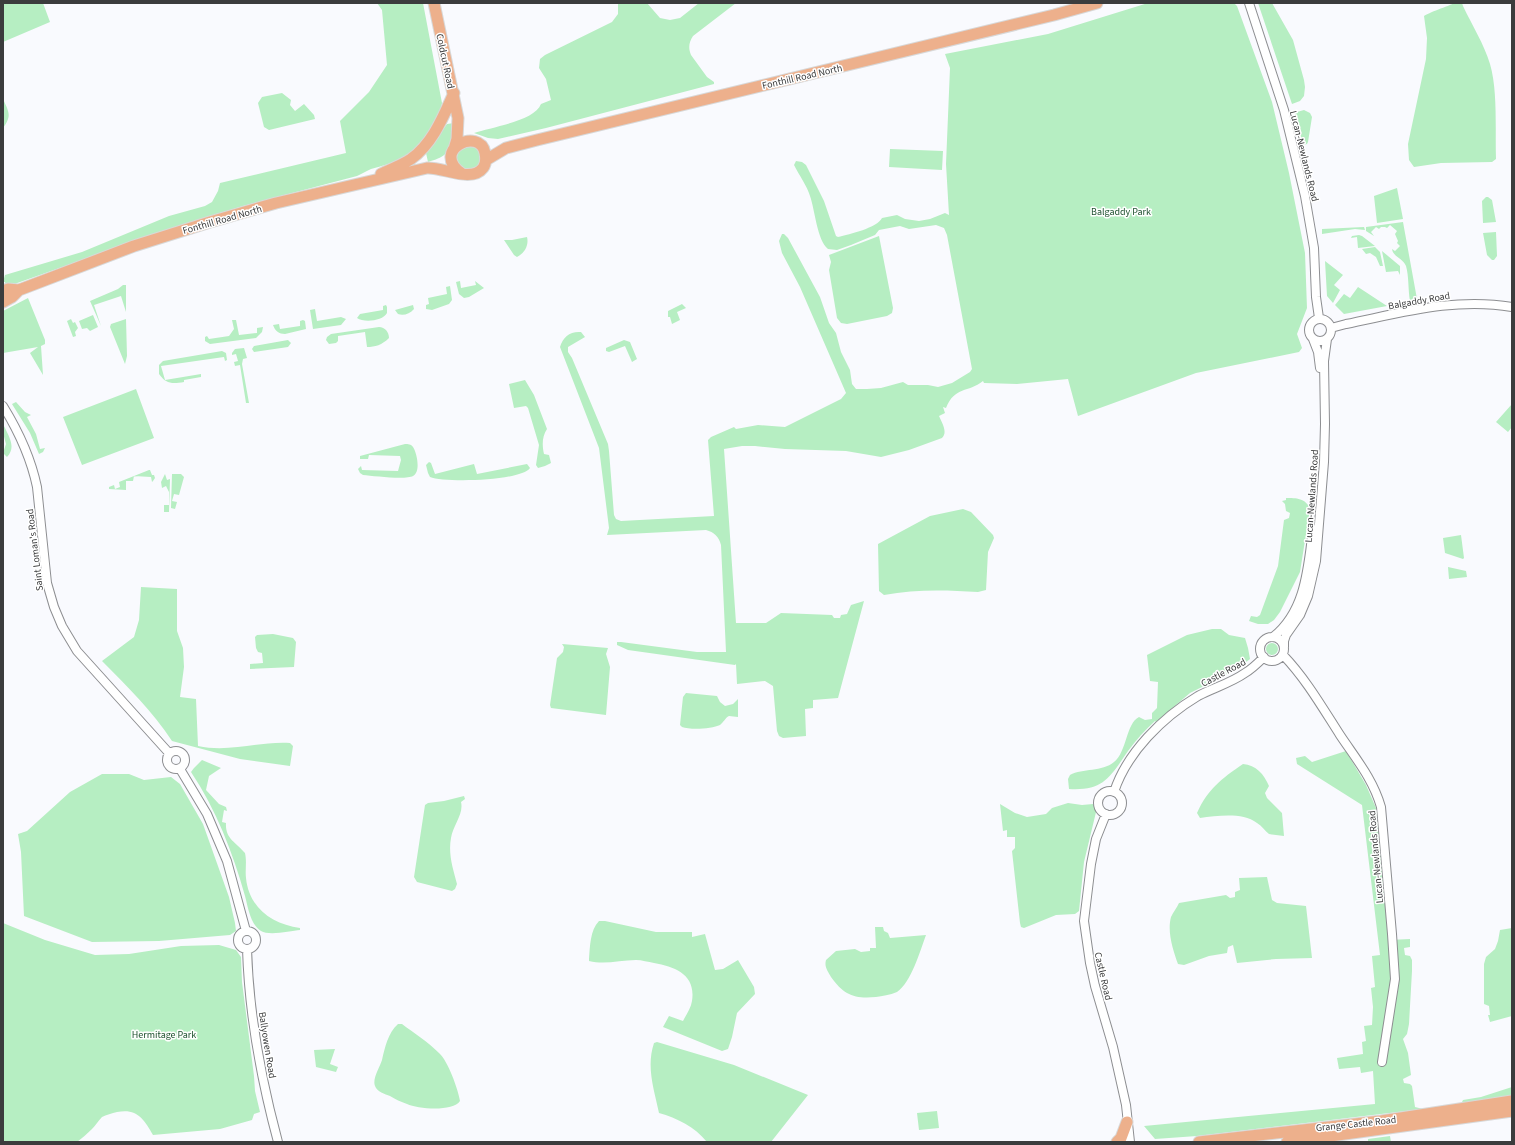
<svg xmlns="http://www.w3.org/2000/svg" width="1515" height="1145" viewBox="0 0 1515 1145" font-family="'Source Sans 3',sans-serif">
  <rect width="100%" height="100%" fill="#f9fafe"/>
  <path fill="#b6eec2" d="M3 3H43L50 22 3 42Z
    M377 3H423L442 103C440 120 419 150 403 158 393 163 382 166 371 169 366 171 362 174 357 176L243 206 172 228 6 287 5 282H3L5 275 82 252 169 216 205 206 212 202 218 191 220 183 346 153 340 121 369 92 387 65 382 10Z
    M618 3H647L660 18 670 20 680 18 699 3H736L693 36C689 42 688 48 691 55L707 77 714 82V84L546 128 498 139 488 138 474 133C491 127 535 121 541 104L551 100 546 79 539 68 540 59 545 55 612 22 618 14Z
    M1148 3H1234L1237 6 1272 102 1289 173 1305 253 1307 308 1297 334 1302 348 1299 352 1196 373 1078 416 1068 379 1017 384 984 383 983 381C968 393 955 386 946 408L943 407 945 413 939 416C942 423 948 432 942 438L909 450 881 457 846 451 785 449 755 446H742L724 449 736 623H766L781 613 832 615 834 618H840L841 615 847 614 851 605 864 601 838 698 813 700V708L805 709 806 736 783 738 779 736 777 731 773 686 765 681 737 684 736 664 735 665 628 650 617 645V642H621L697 652H726L721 545C719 537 714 532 706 530L607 535 609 528 599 448 560 347C563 337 570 331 581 332L585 337 568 347V352L572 358 608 444 609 451 614 515 616 519 621 521 714 516 708 440 711 437 734 427 736 429 758 425 785 427 841 399 846 393 800 287 782 253 779 241 782 234H784L788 238 820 297 829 323 836 333 841 352 850 370 852 384 856 389H867L881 388 903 382 908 385H928L938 387 952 383 970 372 972 369 947 235 944 228 936 225 909 229 900 226 879 230 875 235 851 245 837 250 828 249C817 240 815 210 810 196 807 186 799 175 794 165L796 161 802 162 806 165 824 201 836 236 838 237C850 234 877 228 882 218L897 215 905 219 919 221 930 219 945 213 949 215 946 164 950 68 945 54 1048 34Z
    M1258 3H1272L1293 40 1304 80 1305 87 1304 96 1300 101 1292 104Z
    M1455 3H1462L1463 6C1472 25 1484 44 1490 64 1498 91 1495 131 1496 159L1492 162 1441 163 1414 167 1409 160 1408 144 1426 59 1427 38 1424 16C1428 13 1448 6 1455 3Z
    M282 93 291 100 290 105 295 111 304 104 314 115 315 119 269 130 264 127 258 103 262 97Z
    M3 99C9 112 12 116 3 128Z
    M1304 110 1310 113 1312 117 1308 142 1307 144 1303 145 1295 114 1297 112Z
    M454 123C454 129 453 133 452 139 448 155 444 157 428 162L426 153 447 124Z
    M457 158a12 12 0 1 1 24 0a12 12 0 1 1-24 0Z
    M890 149 943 151 942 170 889 167Z
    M1397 188 1403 219 1377 223 1374 196Z
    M1486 197H1488L1492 200 1496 222 1483 223 1482 201Z
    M1403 222 1417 299 1410 301C1408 290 1409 276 1406 266 1403 258 1393 257 1392 249L1395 251 1400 246 1397 243 1398 241 1395 234 1397 231 1390 225 1387 228 1385 227H1381L1379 229 1376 227 1371 232 1374 236 1366 231V227Z
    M1364 227 1365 230 1355 229 1322 234V229Z
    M1496 232 1497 256 1494 260H1492L1487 255 1483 233Z
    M1359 235 1362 236 1375 246 1358 248 1357 237 1351 238 1352 236Z
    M879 236 893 308 892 313 887 316 847 324 841 323 837 318 829 270 831 262 829 255Z
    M527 237C529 245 525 253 517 257L514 255 504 240H512Z
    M1375 247 1380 252 1383 266H1380L1376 257 1370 253 1366 254 1362 249Z
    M1382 251 1400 266V275L1398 271 1386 272Z
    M1325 261 1343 275 1334 285 1340 290 1333 303 1327 296Z
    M460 281 461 288 476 285 475 281 484 288 469 297 464 298 459 294 456 282Z
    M123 285H126V312L121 296 94 305 101 326 90 301 118 289Z
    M450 286 452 300 449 304 432 310 426 309V305L429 304 428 298 447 294 446 287Z
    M1358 287 1387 306 1344 314 1335 305 1344 294 1350 298Z
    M28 298 45 340V344L41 346 43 375 30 353 38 347 3 353V311Z
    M682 304 686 308 677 312 680 320 672 324 670 317H668V311Z
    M386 305 387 307V313C383 321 364 323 357 318L360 314 383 310V306Z
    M413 305 414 309C410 314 403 316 398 314L395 310Z
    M315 309 317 321 341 317 346 319 341 325 313 329 310 310Z
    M93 315 98 327 90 331 87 328 82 329 79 321Z
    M71 319 73 323 75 322 78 328 75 332 76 336 73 337 67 321Z
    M126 319 127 356 125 364 110 327 111 324Z
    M232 320H236L239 335 257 333V328L263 327 262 332 256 338 210 344 205 341V337L207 336 209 339 229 336 234 329Z
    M303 320 305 321 306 329 285 334C279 334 275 331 273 325L279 324 280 329 300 326V321Z
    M379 327C385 327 389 332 389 338 382 345 375 347 367 347L365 332 338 336V341L336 343 329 344 326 340 327 337 331 334Z
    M288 340 291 343 288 347 254 352 252 349 254 346Z
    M624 340 630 342 637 359 632 362 625 346 609 352 606 351V348Z
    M244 348 247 358 243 359 242 364 249 403H246L240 365 235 366 234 362 238 361 236 354 232 355V353L235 349Z
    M222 351 226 353 227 360 225 361 224 357 161 366 165 380 201 374V377L184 380V382C172 384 166 384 159 374V365L163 361Z
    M525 380 534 395 547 429C542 436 542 446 544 454L549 455 551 463 545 466 538 468 536 465 539 445 528 408 526 406 514 408 509 384Z
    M136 389 154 438 82 465 63 417Z
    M16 402 25 412 31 415 27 417 36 434 40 449 45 448 43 452 39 454 30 433 12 404Z
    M1512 404V427L1508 432 1496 422Z
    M3 424C8 435 17 447 7 457L3 453 6 444 3 433Z
    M405 444C408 444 411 444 413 447 417 453 421 472 413 476 406 480 373 476 363 475L360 473 358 469 361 466 362 470 398 471 401 460 400 456 369 455 368 459H360V456Z
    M429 462 431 463 435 474 474 464 477 474 527 464 530 468C521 481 445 483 430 477L428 473 426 465Z
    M149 470H150L152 475H154L155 478 153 481 152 482 151 477 134 476 133 481H126V490L109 489V487L114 485 115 489 120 487 119 482Z
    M165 474 167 480 170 479 169 512H164V505H169V492L166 486 162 488 161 482Z
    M172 474H181L184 477 179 495 174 494 172 501 177 502 175 509 171 508Z
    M1286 498C1296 498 1306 498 1310 509L1300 572 1280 612 1274 620 1268 624H1258L1249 621 1251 616 1257 617 1260 615 1278 566 1284 520 1289 518 1290 513 1286 511 1285 504 1282 501 1286 500Z
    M963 509 971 512 993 535 994 538 988 552 986 590 978 592C946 590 915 589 884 595L879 591 878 544 930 516Z
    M1461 535 1464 558 1463 559 1445 553 1443 538Z
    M1448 567 1466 571 1467 577 1449 579Z
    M141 587 177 589V631L183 648 184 667 180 697 196 699 198 746C229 753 259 741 290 743L293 746 290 766 240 759 172 741C153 712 127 686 102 661L134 637 139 620Z
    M1212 629H1221L1229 635 1245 638 1248 648 1250 659 1240 667 1226 675 1190 693 1156 722 1155 721C1145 730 1136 740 1128 751 1110 777 1104 791 1069 789L1068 779 1070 775C1083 768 1102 772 1114 762 1127 752 1126 723 1139 717L1145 720 1152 719V713L1157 708 1158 682 1150 681 1147 655 1187 635Z
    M273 634 293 638 296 642 294 667 250 669V664L263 663 262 653 258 652 256 648 255 637 257 635Z
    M1266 649a6 6 0 1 1 12 0a6 6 0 1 1-12 0Z
    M562 644 608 648 606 654 610 667 606 715 551 708 550 705 557 658 563 652 564 647Z
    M686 693 717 696 720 702 725 706 733 704 738 699V717L729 716C725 718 724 722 720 725 712 729 690 730 682 727L680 725 683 697Z
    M1346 751 1366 785 1376 808 1389 940 1410 939V947L1404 948 1405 955 1410 956 1412 960V971L1409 1024 1407 1034 1403 1039 1408 1053 1411 1075 1403 1079 1404 1083 1410 1084 1412 1086 1415 1107 1423 1109 1197 1136 1155 1139 1144 1126 1375 1104 1373 1071 1361 1073 1360 1067 1339 1069 1337 1058 1363 1054 1362 1042 1366 1041 1364 1026 1372 1025 1373 1007 1371 988 1375 987 1372 956 1380 955 1362 805 1297 764 1296 758 1305 756 1312 762Z
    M202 760 221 768 209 776 206 790 219 804 226 807 227 811 224 810 222 822 226 823C225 839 236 842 245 853 247 862 245 870 246 878 249 908 272 924 300 928V930C291 931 269 936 261 931 250 924 248 907 245 896 233 853 216 809 191 772L194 768Z
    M1243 764C1256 765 1264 774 1269 786L1265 793 1267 798 1282 813 1284 836 1269 834C1265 831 1262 826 1257 823 1242 812 1218 816 1200 818L1197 813C1208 789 1221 779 1243 764Z
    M102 774H129L144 780 171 777 180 784 203 824 229 897 235 923 236 931 230 935 159 941 92 942 24 916 21 852 18 834 27 831 70 792Z
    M464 796 465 799 461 802C464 814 453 825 451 838 448 854 453 869 457 884L455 889 452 891 417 882 414 877 425 805 428 803 444 801Z
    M1068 803 1082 805 1093 804 1097 808 1084 862 1079 911 1075 914 1056 915 1024 928 1021 927 1020 923 1012 851 1015 848V837H1007V830L1003 831 1000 804 1015 813 1027 817 1046 814 1052 808Z
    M1267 877 1272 900 1277 903 1306 906 1312 958 1276 959 1237 963 1233 945 1228 947 1227 953 1209 956 1184 965 1178 964C1173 950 1167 932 1171 917 1173 912 1177 908 1179 903L1226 895 1230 898 1235 897V892L1240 890 1239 878Z
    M599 921H605L656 932H692V937L705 934 715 970 723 969 738 960 754 987 755 994 737 1013 732 1037 728 1049 722 1051 663 1027 669 1016 683 1021C686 1015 691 1008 692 1001 696 975 676 967 654 963 648 962 642 960 636 960 620 960 605 965 589 961V959C590 947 590 930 599 921Z
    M3 923 45 940 95 955 129 954 181 946 219 945 236 950 241 957 242 982 254 1076 255 1091 260 1112 254 1114 252 1120 220 1129 153 1135C144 1119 137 1108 117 1112 112 1113 106 1115 102 1117 98 1121 95 1126 92 1129 87 1134 82 1138 77 1142H3Z
    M875 927H883L884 931 888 933 890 938 926 935C920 951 911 983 897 992 890 995 882 996 876 997 854 999 844 995 831 977 828 971 824 967 826 960L836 951 855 949 861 952 870 951V948H876Z
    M1512 928V1016L1490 1022 1488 1015H1490L1489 1006 1484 1004V964L1486 957 1495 949 1498 941 1500 930Z
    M398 1024H402C414 1033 428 1042 439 1053 448 1061 458 1089 460 1101 453 1112 418 1109 407 1104 401 1102 395 1099 390 1096 385 1094 377 1092 375 1086 372 1079 380 1067 382 1060 385 1047 388 1033 398 1024Z
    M657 1042 734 1065 808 1095 771 1142H707C695 1127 677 1118 659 1113 654 1089 646 1067 654 1043Z
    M335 1049 330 1064 338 1067 336 1072 316 1067 314 1050Z
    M1512 1087V1095L1461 1104 1463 1100 1481 1097Z
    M937 1111 939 1128 919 1130 917 1113Z
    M1390 1136 1391 1142H1368V1139Z"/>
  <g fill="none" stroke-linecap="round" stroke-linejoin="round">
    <g stroke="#8d8e91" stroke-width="10">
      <path id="minor" d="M1249 3 1284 110 1305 196 1314 248 1316 297 1319 318
        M1309 330a11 11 0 1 1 22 0a11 11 0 1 1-22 0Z
        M1331 328 1346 324C1401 313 1455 297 1512 307
        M1313 339 1318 352 1320 368
        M3 406C19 432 31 458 37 487L47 583 54 607 62 626 77 651 169 753
        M1273 637C1306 611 1308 567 1313 529
        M1260 649a12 12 0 1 1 24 0a12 12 0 1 1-24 0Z
        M1284 647V641L1286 635 1300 615 1308 596 1316 561 1324 462 1325 424 1324 361 1327 339
        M1283 655C1306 679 1322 707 1340 735 1356 759 1373 779 1381 807L1392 934 1395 979 1382 1062
        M167 760a9 9 0 1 1 18 0a9 9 0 1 1-18 0Z
        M180 769 207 814 227 861 246 931
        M1098 803a12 12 0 1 1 24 0a12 12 0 1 1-24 0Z
        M1114 792C1127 752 1163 717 1198 696 1213 688 1231 683 1245 673 1252 669 1258 663 1264 657
        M1106 814 1096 839 1091 864 1084 921 1090 963 1095 986 1113 1047 1126 1105 1130 1142
        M238 940a9 9 0 1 1 18 0a9 9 0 1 1-18 0Z
        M247 949C249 1014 261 1079 278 1142"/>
    </g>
    <g stroke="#d8d8d8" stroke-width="13">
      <path id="major" d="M434 3 458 118 457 139 454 149
        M486 160 506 148 537 140 1054 15 1097 3
        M381 174C391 169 402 165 411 159 433 143 443 117 454 93
        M3 291 8 289 19 290
        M3 302 12 297 19 290 134 246 210 222 276 203 427 168C443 167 472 183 483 168 486 164 486 158 485 153 480 126 430 150 461 173
        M1117 1142 1121 1138 1127 1122
        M1199 1142 1381 1121 1512 1101
        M1287 1142 1512 1111"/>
    </g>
    <use href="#minor" stroke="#fff" stroke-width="8"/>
    <use href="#major" stroke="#edb08c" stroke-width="11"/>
  </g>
  <g text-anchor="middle" stroke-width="3" stroke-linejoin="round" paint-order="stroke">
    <g font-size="10" fill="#3b3c3d" stroke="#fff">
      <text transform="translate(446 61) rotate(78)" y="4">Coldcut Road</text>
      <text transform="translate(802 76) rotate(-13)" y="4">Fonthill Road North</text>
      <text transform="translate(1305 156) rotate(76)" y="4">Lucan-Newlands Road</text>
      <text transform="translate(222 219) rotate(-16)" y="4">Fonthill Road North</text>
      <text transform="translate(1419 300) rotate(-10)" y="4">Balgaddy Road</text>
      <text transform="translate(1311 496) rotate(-86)" y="4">Lucan-Newlands Road</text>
      <text transform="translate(34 550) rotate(-97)" y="4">Saint Loman's Road</text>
      <text transform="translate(1223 672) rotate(-28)" y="4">Castle Road</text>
      <text transform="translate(1375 857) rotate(-95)" y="4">Lucan-Newlands Road</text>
      <text transform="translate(1104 976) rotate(77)" y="4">Castle Road</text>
      <text transform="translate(268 1045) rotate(81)" y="4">Ballyowen Road</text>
      <text transform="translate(1356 1123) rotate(-6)" y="4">Grange Castle Road</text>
    </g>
    <g font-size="10" fill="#1c502d" stroke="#fff">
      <text x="1121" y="215">Balgaddy Park</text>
      <text x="164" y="1038">Hermitage Park</text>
    </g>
  </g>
  <rect width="1515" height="1145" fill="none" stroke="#3b3c3d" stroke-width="8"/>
</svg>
